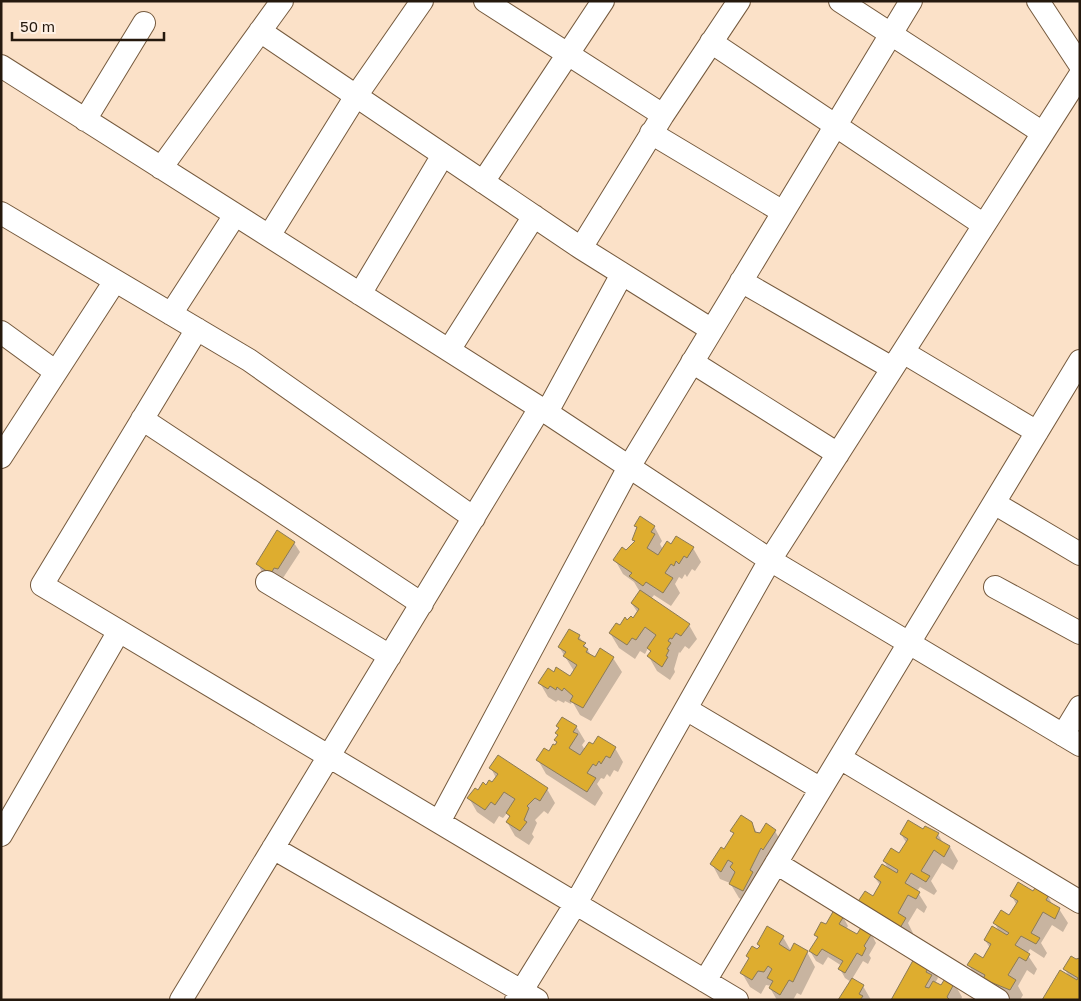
<svg xmlns="http://www.w3.org/2000/svg" width="1081" height="1001" viewBox="0 0 1081 1001" font-family="'Golos Text',sans-serif">
  <rect width="100%" height="100%" fill="#fbe1c8"/>
  <path fill="#0003" d="M636 526H654L662 541 660 544 663 550 671 546 693 548 701 562 695 571 692 569 687 577 685 574 682 579 679 577 675 584 680 593 671 606 654 595 651 599 689 625 697 639 689 649 685 646 680 653 679 652 674 669 675 672 670 680 657 671 649 657 651 653 648 648 645 654 640 651 635 659 619 648 610 633 633 619 638 613 632 604 640 592 634 582 623 574 615 560 635 543 633 540 637 529Z
    M294 543 300 552 283 578 263 574 258 564Z
    M579 636 592 657 595 659 601 650 613 658 622 672 591 721 580 715 572 701 571 704 565 701 564 703 558 700 556 702 548 697 540 683 554 673 571 678 574 671 559 647Z
    M558 726H576L585 741 582 745 585 750 594 746 615 748 623 762 618 772 614 770 610 777 607 774 604 779 601 778 597 784 603 793 595 806 546 774 538 760 555 747 559 729Z
    M491 768 547 789 555 803 548 814 544 811 535 820 537 823 532 834 534 837 529 845 515 836 507 822 510 818 507 813 503 818 499 816 494 824 477 812 469 798 492 784 496 778Z
    M751 822 757 833 775 831 783 845 752 905 739 898 730 883 720 879 712 864 724 851 734 835 732 831Z
    M923 831 938 834 943 843 950 847 958 861 953 870 942 863 931 881 937 891 934 895 920 887 917 891 927 907 924 913 917 908 908 923 913 933 908 942 873 897 880 885 875 878 889 870 884 861 900 855 907 844 901 834Z
    M1034 893 1048 896 1053 906 1059 909 1068 923 1063 932 1052 925 1041 943 1047 953 1044 958 1030 949 1027 954 1037 969 1034 975 1027 970 1018 986 1023 995 1020 1000H1009L977 980 969 965 983 960 990 948 985 940 999 932 995 923 1010 917 1017 906 1012 896Z
    M843 917 848 926 846 929 857 936 871 933 876 943 869 955 871 958 868 964 863 961 852 979 863 986 871 1000H839L851 982 845 978 840 969 842 966 828 957 823 965 816 961 810 951 818 939 815 935Z
    M768 928 783 937 791 951 807 952 815 967 801 995 797 993 793 1000H777L770 988 772 986 766 985 761 994 750 987 742 973 750 960 748 956 758 951 760 947 758 944Z
    M1080 959V1000L1065 969Z
    M930 964 938 978 935 983 942 987 954 983 962 997 961 1000H893Z"/>
  <path fill="#dead2f" stroke="#8b7a57" d="M640 516 655 526 651 532 655 534 647 548 658 555 667 541 671 544 676 536 694 547 687 558 684 556 679 564 676 561 674 566 671 564 665 573 673 578 663 593 646 582 643 586 629 576 632 573 613 560 622 547 626 550 635 541 632 540 637 527 634 526Z
    M277 530 295 542 278 569 274 568 271 574 256 564Z
    M640 590 690 624 681 636 676 633 672 639 670 638 668 641 671 643 667 649 669 650 666 656 668 657 662 667 647 656 651 651 647 648 656 635 645 627 636 640 632 638 627 645 609 633 616 623 620 625 625 617 627 620 631 616 633 618 639 609 631 603Z
    M569 629 580 635 578 639 586 643 583 646 588 649 586 652 595 657 600 648 614 657 583 708 570 701 573 696 564 688 562 691 557 687 556 690 550 686 548 689 538 683 548 668 554 672 556 667 570 676 577 665 563 656 566 652 558 647Z
    M562 717 577 726 573 732 578 734 569 748 580 755 589 742 593 744 598 736 616 747 610 758 606 756 601 764 599 761 596 766 593 764 587 773 596 778 587 792 536 760 544 748 549 751 553 744 555 745 557 742 554 740 558 735 555 733 559 728 556 726Z
    M498 755 548 788 540 801 535 798 527 806 529 808 524 820 527 822 520 831 506 822 510 816 506 813 515 799 504 792 495 805 491 802 485 810 467 798 475 788 478 790 483 782 486 785 489 780 492 782 498 774 489 768Z
    M741 815 752 822 755 832 760 833 766 823 776 830 763 850 761 848 750 870 753 872 743 891 729 884 735 872 730 867 733 863 728 860 721 872 710 864 721 847 724 849 734 833 730 831Z
    M908 820 923 829 925 826 939 833 936 838 950 846 944 857 934 850 921 871 930 876 926 882 911 873 905 883 920 892 916 899 908 895 898 913 906 918 900 928 857 903 865 891 873 896 881 882 874 877 882 864 897 873 898 870 883 861 891 848 899 853 908 839 900 834Z
    M1018 882 1033 891 1035 888 1049 895 1046 900 1060 908 1055 919 1043 912 1031 933 1040 938 1036 944 1021 936 1015 945 1030 954 1026 961 1019 957 1008 975 1016 980 1010 990 983 979 985 975 967 965 975 953 983 958 991 944 984 940 992 926 1007 935 1009 933 993 923 1001 910 1009 915 1018 901 1010 896Z
    M834 910 844 916 839 924 857 934 862 926 872 933 864 946 866 948 862 956 857 953 845 973 838 969 843 961 822 949 817 956 809 951 818 937 814 935 821 922 826 924Z
    M767 926 784 936 779 944 790 951 794 943 808 951 793 982 789 980 780 995 769 988 773 981 767 978 772 969 768 966 764 972 758 971 752 980 740 973 749 958 746 956 752 946 757 949 760 946 757 944Z
    M916 955 931 963 926 972 932 975 925 987 929 988 933 981 941 985 946 977 955 982 947 997 950 1000H891Z
    M1071 956 1076 959 1080 958V1000H1042L1060 970 1077 980 1078 978 1063 969Z
    M852 978 864 985 859 994 863 996 860 1000H838Z"/>
  <g fill="none" stroke-linecap="round" stroke-linejoin="round">
    <g stroke="#755a3e" stroke-width="24">
      <path id="minor" d="M485 1 663 115 739 1
        M840 1 1043 133
        M1038 1 1080 65
        M260 31 581 248 663 115
        M711 42 984 225
        M1 66 540 408 770 560 909 643 1080 361
        M85 120 144 23
        M651 133 783 212
        M161 168 282 1
        M483 182 603 1
        M1 213 249 360 474 518
        M269 236 356 96 422 1
        M581 248 712 330
        M741 281 892 368
        M360 294 443 155
        M171 314 235 215
        M197 329 42 585 737 1000
        M1 332 56 372
        M449 350 534 216
        M903 352 1037 432
        M692 362 838 454
        M547 412 622 274
        M142 419 422 604
        M1 457 115 281
        M994 503 1080 554
        M267 582 390 656
        M995 587 1080 633
        M686 709 821 789
        M1063 735 1080 707
        M840 758 1080 902
        M439 822 629 467 911 1
        M1 835 119 631
        M273 848 537 1000
        M776 863 998 1000
        M705 981 909 643 1080 745
        M181 1000 540 408
        M516 1000 576 903 770 560 1080 75"/>
    </g>
    <use href="#minor" stroke="#fff" stroke-width="22"/>
  </g>
  <rect width="1081" height="1001" fill="none" stroke="#25190e" stroke-width="5"/>
  <path d="M12 32v8h152v-8" fill="none" stroke="#25190e" stroke-width="2.5"/>
  <text x="20" y="32" font-size="15" fill="#25190e" stroke="#fef0e4" stroke-width="4" paint-order="stroke">50 m</text>
</svg>
